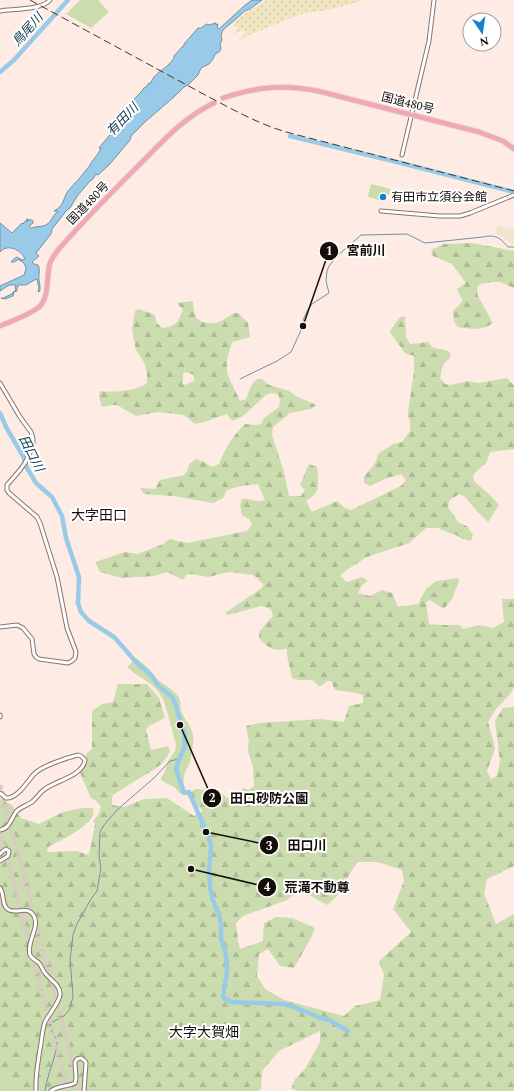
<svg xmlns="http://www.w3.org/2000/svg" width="514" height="1091" viewBox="0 0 514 1091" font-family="Spectral,'Noto Sans JP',serif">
  <defs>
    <pattern id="forest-firs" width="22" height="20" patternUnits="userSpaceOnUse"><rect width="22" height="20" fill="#cbddaf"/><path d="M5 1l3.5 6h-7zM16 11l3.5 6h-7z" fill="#adbc95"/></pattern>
    <pattern id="sand-dots" width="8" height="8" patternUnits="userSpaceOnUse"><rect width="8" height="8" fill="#f0e6c1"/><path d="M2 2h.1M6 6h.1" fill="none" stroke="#cdc4a4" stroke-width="1.8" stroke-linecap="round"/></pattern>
  </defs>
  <rect width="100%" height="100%" fill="#feebe3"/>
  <path fill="#efe5d0" d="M497 225 514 229V244H511L503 237 496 234Z"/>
  <path fill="url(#forest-firs)" fill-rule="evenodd" d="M472 243 514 251V288L500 282H493L480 284 477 288 478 296 493 323C482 331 471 329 458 327L454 322 453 311 463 301 459 294 457 289 466 283 452 264 433 256 431 250 444 244Z
    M193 301C194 313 194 322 208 323 213 323 217 323 221 321 227 318 231 313 238 313L248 323 250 337 232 342 227 359V371L229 378 240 401 246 399 252 384 257 379H262L269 385 289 391 296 396 316 405 311 409 290 413 273 427 272 435 284 472 289 496H301L305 490 300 485 309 464 317 467C318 484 322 491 306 501L312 512 337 501 345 508 351 510 401 486 406 480 401 474 385 479 370 486 364 483V477L376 462 378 454 393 444 402 442 410 431V421L408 417V412L414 371V356L405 353 392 335 390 331 399 318 405 316 406 337 410 344 429 342C431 350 439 348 446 350 447 351 450 353 451 354L449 359 443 364 440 378 445 384 451 385 468 381 479 383 507 378 514 386V449L490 452 486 464 482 466 473 475 474 481 491 496 499 505 488 522 475 509 464 496 459 494 449 501 448 507 459 523 467 526 473 535 471 541 462 539 456 535 447 532 438 528H426L409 543 367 557 345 571 340 576 347 582 362 577 368 581 362 585 358 593 370 596 382 590 392 593 398 607 418 604 426 589 436 581 458 578 459 581 452 599 444 609 430 600 426 602 429 624 440 625H460L463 629 479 625 493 628 504 622 502 599H514V687L510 694 496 709 488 722 492 736 495 749 487 771 491 779 497 776 500 761 495 721 503 708 514 707V866L487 879 484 894 487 901 496 924 514 914V1091H298L291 1089 295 1079 305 1069 320 1042V1031L279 1051 262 1071 261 1089 259 1091H0V798L12 805 21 818 39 824 63 812 82 808H93C93 810 94 813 93 815 89 827 60 841 48 847L47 852 77 851 89 855 95 824 93 821 99 814 101 806 96 801 91 798 80 773 87 753 92 749V711L102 704 113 702 118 684H147L159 698 165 718 149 726 146 729 151 750 168 746 170 751C161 768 156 768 140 778 131 783 122 789 113 795L112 799V805L124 807 144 799 167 798 194 816 203 811 187 796 195 789 220 791 226 797 234 801 243 788 249 790 254 786 253 767 248 751 249 742 246 726 259 723 321 719 344 722 349 706 363 703V695L351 692 335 690 331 681H327L320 687 312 680H298L292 678 287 655V649C271 651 270 649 259 638V632L273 616 271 609 261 606 228 615 225 613 259 590 264 585 256 577 253 575 229 572 208 577 193 574 186 575 183 580 167 572 154 576 122 578 100 572 95 562 125 552 138 554 163 544 170 539 187 543 247 531 252 525 249 519 242 515 240 505 242 499C252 498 254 503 265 500L258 484 241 486 227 490 223 498 213 503 173 496 144 494 140 488 155 489 160 480 184 475 187 471 189 464 196 459 204 462 212 467 219 464C224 450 234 434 245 424L256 425 261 424 264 418 279 407 280 400 278 394 271 393 266 395 242 417 232 421 227 414 204 422 195 424 184 415 158 412 136 416 117 405H113L102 407 99 397 100 391C113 393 137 391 147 383V374L145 364 136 350 132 330 135 311 139 309 155 315 156 322 162 328C177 326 177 323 183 310L177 303ZM185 372 194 375V381L185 385 182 384 183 382V374ZM357 862H378L402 870 404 881 393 909 411 932 379 961 384 975 380 1000 355 1006 344 1016 284 1000 265 989 257 976 259 954 268 949 280 966 294 968 311 938 315 928 292 918 276 917 264 923 263 941 240 949 238 941 236 923 243 916 287 900 303 888 311 896 327 905 336 897Z"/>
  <path fill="url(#sand-dots)" d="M267 0H365L332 9 301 14 249 35 237 42 246 31 242 30 233 35 239 28 235 27 233 23 249 11Z"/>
  <path fill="#cbddaf" d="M80 0H98L109 12 91 28 66 14Z
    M371 184 391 189 389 195 381 193 379 200 369 197 368 195Z
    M136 658C141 662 146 666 150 670 153 673 155 677 158 680 165 685 175 690 179 698 182 703 179 708 182 713 184 718 189 723 191 729 195 736 193 748 191 756 189 771 179 775 186 791L180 794C173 783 169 786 161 780V778L165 772 168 761 175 751 176 745 167 711 163 699 157 690 151 684 134 673 127 667Z
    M0 1072 6 1078 10 1091H0Z"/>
  <path fill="#99cbe8" stroke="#7192a5" d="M252 0H262L250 9 245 11 223 30 221 35 222 40 220 44 221 49 219 52 215 54 213 59 209 64 201 68 198 75 188 85 184 87 174 97 146 121 131 136 130 140 109 165 98 175 95 174C95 177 93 180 90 181L78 195 70 208 67 210 52 229V230L51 234 36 253 39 256 32 262 34 264 38 265C41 272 38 274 39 280 40 284 40 287 40 291L38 292 39 288 37 279H36L26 285H18L17 289V291L14 292 13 296 5 299 1 298H5V297L12 294V293L16 290 15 287 16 286V285H9L0 291V286L24 275 26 269 25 265 22 261H20L19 259 14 262H11L15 258 17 257 22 260 25 259C21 250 8 243 0 252V223L12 233 22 223 23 224 27 219H28L27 222 30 219 33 221V223L29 226C33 229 30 228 35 227 52 226 48 221 58 211H54C65 205 62 200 68 191 74 184 81 177 87 169 90 166 91 162 94 159 97 155 99 153 101 148H99L131 109 128 110 126 109 137 96 142 91 144 88 146 87 149 83H151C153 74 164 70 170 63 172 61 173 59 174 58V56L183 46V47L184 46V44L198 28C202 29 204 25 207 24L209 25 216 23V25L218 24 217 28 219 29 244 6Z"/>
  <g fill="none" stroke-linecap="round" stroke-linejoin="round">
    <path stroke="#7192a5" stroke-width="1" d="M240 379 277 361 291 352 303 326V320L307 311 312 304 329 293 326 281 327 271 329 266 337 256 361 235 407 234 425 243 483 237C496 234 500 238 508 247H514
      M45 1091C47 1075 55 1060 57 1044 57 1038 52 1033 50 1027L51 1023 64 1016 70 1009 73 996 70 960 73 935 77 924 91 899 97 891 101 868 99 856 100 832 104 825 117 810 155 777 170 761 179 759"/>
    <path stroke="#99cbe8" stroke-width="4.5" d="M0 72 14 60 68 0
      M290 136 401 163 514 192
      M0 413 6 427 23 456 27 468 36 483 52 497 62 516 66 538 79 577 78 603 81 612 89 621 114 637 136 662 151 675 158 685 172 697 175 703 184 733 185 740 184 749 178 762 176 769 184 793 189 792 209 838 211 846 209 870 210 886 212 897 215 906 219 913 221 925V939L225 950 227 964V972L223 996 224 998 231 1002 284 1004 294 1007 321 1018 329 1020 348 1031"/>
    <path stroke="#dbcac2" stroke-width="4.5" stroke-dasharray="4.5 2" stroke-linecap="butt" d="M0 785 80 1091
      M0 831 68 1091"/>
    <g stroke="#89746c" stroke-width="5">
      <path id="minor" d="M0 11C12 9 42 10 50 0
        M402 155 429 41 434 0
        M381 211 440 216H460L470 213 514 195
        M0 383 20 417 31 432 33 439V446L25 463 20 470 7 485V490L9 493 37 517 40 523 57 577 67 628 76 652 75 658 72 661 68 663 39 659 36 657 34 654 32 639 23 628 17 625 0 627
        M0 715V717
        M0 793 6 798C17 799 27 782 34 774 42 766 66 758 78 755L81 756 85 760C83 776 55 781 45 789 40 792 37 798 32 802 26 806 20 807 16 812 11 819 9 829 0 830
        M0 854 3 851 6 849 9 851 8 856 0 861
        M0 888C5 895 1 906 9 910 17 914 28 905 34 916 40 928 26 942 30 955 32 959 36 960 39 963 42 966 42 970 45 973 50 980 61 985 60 995 59 1003 49 1014 45 1022 42 1030 42 1040 40 1049 38 1063 35 1077 36 1091
        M51 1091C58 1085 67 1087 75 1083L76 1078 75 1062 77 1059 81 1058 85 1061 86 1063 84 1091"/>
    </g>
    <g stroke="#d5d3d3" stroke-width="6">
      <path id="highway" d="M223 98C257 87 282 84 318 91L479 132 503 141 514 149
        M0 326C12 321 29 315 39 307 50 297 46 276 50 263 52 258 55 254 58 250 84 220 111 193 139 165 162 142 184 117 214 103"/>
    </g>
    <use href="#minor" stroke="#fff" stroke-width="3"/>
    <use href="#highway" stroke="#f4a6b3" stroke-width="4.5"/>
    <path stroke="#413733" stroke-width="1" stroke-dasharray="8 4" stroke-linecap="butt" d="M30 0 207 96C234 110 260 125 290 133L514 191"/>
  </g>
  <circle fill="#1580cb" stroke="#fff" stroke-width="1.5" cx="383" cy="197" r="4"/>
  <g text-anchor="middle" stroke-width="4" stroke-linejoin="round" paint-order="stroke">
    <g font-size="12" fill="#150d0a" stroke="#fff">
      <text transform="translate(408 103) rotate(14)" y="4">国道480号</text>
      <text transform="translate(88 203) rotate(-46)" y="4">国道480号</text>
    </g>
    <g font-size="12" fill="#150d0a" stroke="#fff" text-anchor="start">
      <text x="391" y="201">有田市立須谷会館</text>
    </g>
    <g font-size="13" font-style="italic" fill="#113a4f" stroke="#fff">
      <text transform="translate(27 29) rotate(-48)" y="5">鳥尾川</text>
      <text transform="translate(122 119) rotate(-46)" y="5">有田川</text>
      <text transform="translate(32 453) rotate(63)" y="5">田口川</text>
    </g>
    <g font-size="14" fill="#150d0a" stroke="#fff">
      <text x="99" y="520">大字田口</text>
      <text x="204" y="1037">大字大賀畑</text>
    </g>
  </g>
  <path fill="none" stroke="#150d0a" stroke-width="1.5" d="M303 326L329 251M180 725L212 798M206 832L269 845M191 869L267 887"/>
  <g fill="#150d0a" stroke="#fff" stroke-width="1.5">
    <circle cx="303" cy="326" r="4"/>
    <circle cx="180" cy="725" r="4"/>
    <circle cx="206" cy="832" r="4"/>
    <circle cx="191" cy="869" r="4"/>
    <circle cx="329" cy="251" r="10"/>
    <circle cx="212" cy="798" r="10"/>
    <circle cx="269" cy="845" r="10"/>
    <circle cx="267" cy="887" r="10"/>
  </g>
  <g font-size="12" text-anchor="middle" font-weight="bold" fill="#fff">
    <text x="329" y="255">1</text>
    <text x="212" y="802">2</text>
    <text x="269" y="850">3</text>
    <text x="267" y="891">4</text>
  </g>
  <g font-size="13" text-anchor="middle" font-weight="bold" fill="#150d0a" stroke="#fff" stroke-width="4" stroke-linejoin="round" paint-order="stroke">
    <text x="366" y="255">宮前川</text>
    <text x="269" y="803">田口砂防公園</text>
    <text x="307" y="850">田口川</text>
    <text x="317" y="892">荒滝不動尊</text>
  </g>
  <g transform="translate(482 32) rotate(167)"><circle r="19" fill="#ffffff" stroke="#a19e9d"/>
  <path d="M0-3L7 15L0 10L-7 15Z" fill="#1580cb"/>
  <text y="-6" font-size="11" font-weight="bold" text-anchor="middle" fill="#150d0a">N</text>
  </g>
</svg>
